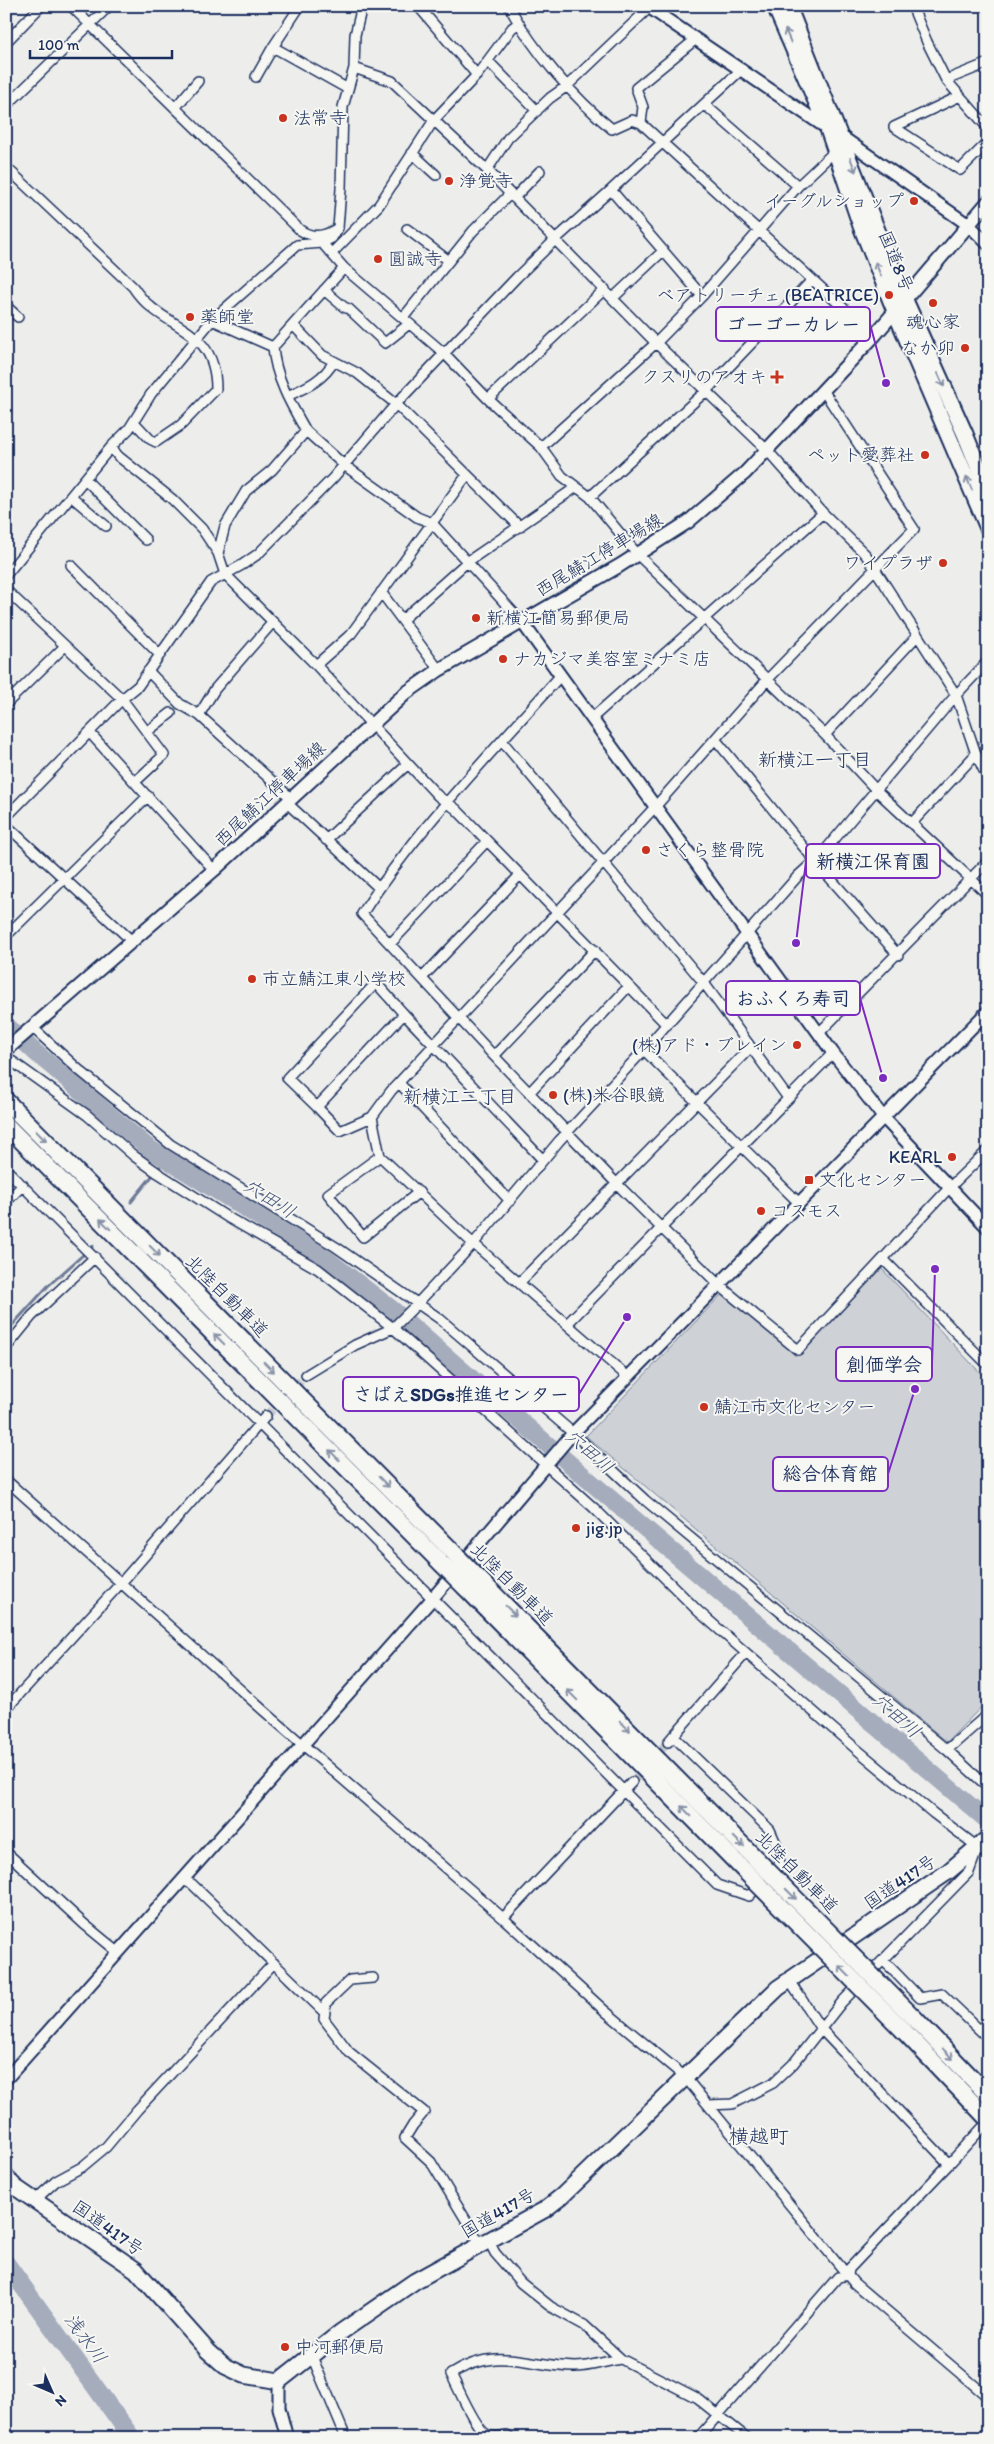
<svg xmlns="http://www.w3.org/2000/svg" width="994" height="2444" viewBox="0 0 994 2444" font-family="Itim,'Klee One',sans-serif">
  <rect width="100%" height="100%" fill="#edeeec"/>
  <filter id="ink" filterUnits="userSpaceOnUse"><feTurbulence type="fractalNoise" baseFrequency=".02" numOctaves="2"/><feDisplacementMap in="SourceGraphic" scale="10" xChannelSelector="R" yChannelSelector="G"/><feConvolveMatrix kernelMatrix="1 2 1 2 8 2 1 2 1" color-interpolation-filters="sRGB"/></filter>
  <g filter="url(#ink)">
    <path fill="#ced2d7" stroke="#74809a" d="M881 1268 988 1381V1700L947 1742 586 1436 722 1294 796 1353Z"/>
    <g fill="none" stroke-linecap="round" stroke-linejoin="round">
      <path stroke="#6e7a96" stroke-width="3" d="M131 1202 166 1159
        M6 1332 48 1286 93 1246"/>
      <path stroke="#a5acbc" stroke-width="18" d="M6 1025 34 1051 150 1149 325 1258 394 1311 578 1471 988 1821
        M6 2263 132 2438"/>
      <path stroke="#c3c8d0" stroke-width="9" stroke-dasharray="9 4.5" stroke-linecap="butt" d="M266 1416 306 1375
        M632 1782 668 1742"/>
      <g stroke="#1b2f5e" stroke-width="12">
        <path id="minor" d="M71 6 300 230C312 238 323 237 336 229
          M300 6 273 47 348 89
          M418 6 477 75
          M512 6 510 8C534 52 574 98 612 129L632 120 641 123 643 107 636 88 696 39
          M912 6 927 42 946 80 988 128
          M6 42 41 6
          M488 61 537 111
          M354 68 392 81 487 170 656 343 767 450 823 513 866 555 956 695 976 754 988 779
          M256 77 273 47
          M946 80 988 63
          M958 97 894 127 960 170 988 142
          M704 104 798 186
          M6 106 109 6
          M175 108 198 81
          M641 123 874 336
          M412 153 436 175
          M6 167 133 287C162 332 216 323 216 389L181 425 156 442 150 439 134 422
          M487 170 508 138 550 98 567 86 649 8
          M611 190 702 296
          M514 198 540 171
          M407 229 449 261
          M322 243 344 268 444 353 488 399 541 447 562 476 590 497 638 555 825 735 877 791 988 895
          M332 253 379 205 434 120 477 75 512 28 519 23
          M324 290 344 307 349 309 385 343 409 324
          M613 298 663 251
          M6 306 18 317
          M403 318 473 231 510 194
          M212 320 273 347
          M293 325 322 355 357 373 396 404 520 527
          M287 396C305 388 324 380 334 361
          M488 399 605 289
          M306 431 344 465 417 517 432 523 522 622
          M111 447 118 456 172 499 202 529 218 553 225 574 316 665 438 796 456 809 667 1025
          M541 447 656 343 702 296 798 186 835 151
          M86 480 146 540
          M72 497 106 526
          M590 497 706 391 812 280
          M218 553 225 526 246 491 272 470 306 431C291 405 275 377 273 347L344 268
          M71 565 160 655
          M6 575 111 447 129 429 151 394 212 320 297 245 322 243 332 238 338 228 341 189 343 107 354 68 355 35 362 6
          M6 590 122 699 164 755 135 782
          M381 592 439 670
          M402 620 467 562 575 488
          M273 622 215 689 199 715 292 799
          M316 665 351 634 467 475
          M148 671 180 704 199 715
          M560 676C492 753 418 827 362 914L494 1056 617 1184 719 1285 798 1350 950 1187 988 1150
          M6 704 65 646
          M591 719 823 513
          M148 731 171 713
          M90 733 214 870
          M825 735 917 636
          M716 740 815 861 898 955
          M502 741 704 983 788 1098
          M287 803 379 888
          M6 817 122 699 138 686 211 582 242 565 258 554 333 478 396 404 517 277 556 239 611 190 742 69
          M912 823 976 754
          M6 825 133 942
          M326 840 408 764
          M6 936 148 796
          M391 943 487 841
          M422 978 520 875
          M32 1027 79 1070 170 1144 336 1247 440 1319 573 1433 645 1500 947 1750 988 1787
          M819 1033 988 861
          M644 1050 798 1202
          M494 1056 595 950
          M6 1057 87 1115 134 1156 158 1173 227 1217 318 1269 393 1328 594 1508 698 1611 854 1747 933 1813 988 1855
          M399 1083 510 1201
          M529 1093 629 986
          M317 1107 287 1078 376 983 404 1014
          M372 1117 340 1131 317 1107 404 1014 543 1160
          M380 1156 328 1194 363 1237 419 1192
          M6 1169 717 1885 749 1896 780 1864 778 1848 770 1830 673 1736
          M6 1202 23 1185
          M884 1260 988 1365
          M520 1282 750 1048
          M567 1324 833 1053
          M6 1348 32 1316 95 1257
          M306 1375 355 1345 393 1328 414 1307 474 1243 559 1141 644 1050 798 876 822 854 956 695 988 661
          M628 1377 467 1238 380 1156 372 1117 391 1091 655 807 767 680 914 529 823 390
          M6 1480 264 1711 503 1918 605 2011 685 2077 854 2283 988 2397
          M6 1709 121 1583 266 1416
          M668 1742 746 1653
          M947 1750 988 1714
          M6 1852 84 1924 118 1952
          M182 1880 192 1884 325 2013
          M503 1918 632 1782
          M883 1960 920 1998 942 1994 988 2038
          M373 1978 350 1980 326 2003 324 2019 349 2052 424 2112 413 2125 405 2138 431 2162 481 2245
          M789 1980 821 2029 949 2164 849 2269 848 2275
          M708 2105 732 2104 773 2083 793 2064 842 2002 969 1872 977 1850
          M949 2164 982 2128
          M35 2200 56 2181 82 2167 106 2147 137 2110 274 1963
          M489 2241 495 2253 521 2283 551 2307 584 2325 621 2359 697 2398 747 2438
          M311 2354 346 2438
          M510 2438 507 2435C500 2436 495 2438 488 2435 476 2431 458 2387 451 2374 498 2345 527 2366 575 2367 590 2367 606 2361 621 2359
          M698 2438 838 2277 848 2275"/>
      </g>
      <g stroke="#1b2f5e" stroke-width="15">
        <path id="tertiary" d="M647 6 828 129
          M842 137 970 226 988 244
          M522 622 833 1053 883 1117 988 1228
          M6 2079 432 1599 573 1433 988 1011
          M279 2381V2408L287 2438"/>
      </g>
      <g stroke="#1b2f5e" stroke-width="16">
        <path id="secondary" d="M6 1050 214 870 406 693 439 670 619 566 688 522 745 473 780 436 874 336 988 202"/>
      </g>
      <g stroke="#1b2f5e" stroke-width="19">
        <path id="trunk" d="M775 6 828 129 861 226 895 311 988 528
          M788 6 904 298 965 434 988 491
          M6 2177 15 2187 136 2270 208 2351 225 2366 244 2375 279 2381 341 2332 415 2281 544 2210 562 2196 778 1988 949 1871 988 1838"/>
      </g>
      <g stroke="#1b2f5e" stroke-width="20">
        <path id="motorway" d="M6 1101 452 1551
          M6 1125 442 1564
          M476 1576 757 1860
          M466 1588 745 1871
          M915 2019 988 2095
          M903 2030 988 2119"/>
      </g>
      <use href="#minor" stroke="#f6f6f2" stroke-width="9"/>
      <use href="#tertiary" stroke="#f6f6f2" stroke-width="11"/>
      <use href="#secondary" stroke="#f6f6f2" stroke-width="12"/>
      <use href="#trunk" stroke="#f6f6f2" stroke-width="15"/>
      <use href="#motorway" stroke="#f6f6f2" stroke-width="16"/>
      <g stroke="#1b2f5e" stroke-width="20" stroke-linecap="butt">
        <path id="motorway-bridge" d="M452 1551 476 1576
          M442 1564 466 1588
          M757 1860 915 2019
          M745 1871 903 2030"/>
      </g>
      <use href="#motorway-bridge" stroke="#f6f6f2" stroke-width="16"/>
    </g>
    <defs><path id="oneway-shaft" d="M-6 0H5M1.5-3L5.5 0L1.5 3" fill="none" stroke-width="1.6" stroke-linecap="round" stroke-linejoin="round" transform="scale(1.25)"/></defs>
    <g stroke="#8892a8">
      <use href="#oneway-shaft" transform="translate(788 36) rotate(-113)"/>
      <use href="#oneway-shaft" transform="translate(853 165) rotate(69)"/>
      <use href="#oneway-shaft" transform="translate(878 269) rotate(-112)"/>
      <use href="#oneway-shaft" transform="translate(941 380) rotate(66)"/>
      <use href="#oneway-shaft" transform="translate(969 483) rotate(-113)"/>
      <use href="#oneway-shaft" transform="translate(41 1136) rotate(45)"/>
      <use href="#oneway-shaft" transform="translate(105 1224) rotate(-135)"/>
      <use href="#oneway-shaft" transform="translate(155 1251) rotate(45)"/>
      <use href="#oneway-shaft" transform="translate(219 1339) rotate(-135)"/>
      <use href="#oneway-shaft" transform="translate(269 1367) rotate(45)"/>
      <use href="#oneway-shaft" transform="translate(334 1455) rotate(-135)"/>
      <use href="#oneway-shaft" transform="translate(384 1482) rotate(45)"/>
      <use href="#oneway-shaft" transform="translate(511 1611) rotate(45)"/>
      <use href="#oneway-shaft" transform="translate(572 1695) rotate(-135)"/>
      <use href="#oneway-shaft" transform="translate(625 1726) rotate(45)"/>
      <use href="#oneway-shaft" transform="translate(686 1811) rotate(-135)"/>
      <use href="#oneway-shaft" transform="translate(739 1842) rotate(45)"/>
      <use href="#oneway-shaft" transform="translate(791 1894) rotate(45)"/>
      <use href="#oneway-shaft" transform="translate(844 1971) rotate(-135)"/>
      <use href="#oneway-shaft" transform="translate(948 2054) rotate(46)"/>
    </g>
  </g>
  <g fill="#c8321e" stroke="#f6f6f2" stroke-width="2">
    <circle cx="283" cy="118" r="5"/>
    <circle cx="449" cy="181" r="5"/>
    <circle cx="914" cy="201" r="5"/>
    <circle cx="378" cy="259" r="5"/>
    <circle cx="889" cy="295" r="5"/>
    <circle cx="933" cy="303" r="5"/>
    <circle cx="190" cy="317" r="5"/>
    <circle cx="965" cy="348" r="5"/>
    <path d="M774.5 369.5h5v5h5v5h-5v5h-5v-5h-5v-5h5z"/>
    <circle cx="925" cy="455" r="5"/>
    <circle cx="943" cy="563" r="5"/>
    <circle cx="476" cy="618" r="5"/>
    <circle cx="503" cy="659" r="5"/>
    <circle cx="646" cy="850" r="5"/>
    <circle cx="252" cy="979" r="5"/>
    <circle cx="797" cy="1045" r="5"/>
    <circle cx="553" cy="1095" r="5"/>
    <circle cx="952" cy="1157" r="5"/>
    <rect x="804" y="1175" width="10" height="10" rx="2.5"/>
    <circle cx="761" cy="1211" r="5"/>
    <circle cx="704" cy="1407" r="5"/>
    <circle cx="576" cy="1528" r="5"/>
    <circle cx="285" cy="2347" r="5"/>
  </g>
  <g text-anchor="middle" stroke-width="4" stroke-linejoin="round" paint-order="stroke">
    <g font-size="18" fill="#1b2f5e" stroke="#f6f6f2" text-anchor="start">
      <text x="293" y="124">法常寺</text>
      <text x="459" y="187">浄覚寺</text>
      <text x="904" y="207" text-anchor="end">イーグルショップ</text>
      <text x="388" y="265">圓誠寺</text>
      <text x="879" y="301" text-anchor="end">ベアトリーチェ (BEATRICE)</text>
      <text x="200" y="323">薬師堂</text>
      <text x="933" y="328" text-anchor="middle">魂心家</text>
      <text x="955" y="354" text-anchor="end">なか卯</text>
      <text x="767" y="383" text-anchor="end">クスリのアオキ</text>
      <text x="915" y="461" text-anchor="end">ペット愛葬社</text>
      <text x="933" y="569" text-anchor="end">ワイプラザ</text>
      <text x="486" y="624">新横江簡易郵便局</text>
      <text x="513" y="665">ナカジマ美容室ミナミ店</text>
      <text x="656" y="856">さくら整骨院</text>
      <text x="262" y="985">市立鯖江東小学校</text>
      <text x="787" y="1051" text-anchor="end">(株)アド・ブレイン</text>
      <text x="563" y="1101">(株)米谷眼鏡</text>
      <text x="942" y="1163" text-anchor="end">KEARL</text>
      <text x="819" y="1186">文化センター</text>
      <text x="771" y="1217">コスモス</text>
      <text x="714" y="1413">鯖江市文化センター</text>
      <text x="586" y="1534">jig.jp</text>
      <text x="295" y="2353">中河郵便局</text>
    </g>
    <g font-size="18" fill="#1b2f5e" stroke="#f6f6f2">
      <text transform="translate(896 261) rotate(68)" y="6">国道8号</text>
      <text transform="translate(599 555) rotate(-31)" y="6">西尾鯖江停車場線</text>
      <text transform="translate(270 794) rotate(-43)" y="6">西尾鯖江停車場線</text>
      <text transform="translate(227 1296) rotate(45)" y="6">北陸自動車道</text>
      <text transform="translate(512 1584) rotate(45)" y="6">北陸自動車道</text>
      <text transform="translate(797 1872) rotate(45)" y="6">北陸自動車道</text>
      <text transform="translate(900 1882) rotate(-34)" y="6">国道417号</text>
      <text transform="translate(498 2213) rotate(-30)" y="6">国道417号</text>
      <text transform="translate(108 2228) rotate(35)" y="6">国道417号</text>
    </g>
    <g font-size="19" fill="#1b2f5e" stroke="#f6f6f2">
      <text x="815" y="766">新横江一丁目</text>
      <text x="460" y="1103">新横江二丁目</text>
    </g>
    <g font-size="19" font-style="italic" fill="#44547a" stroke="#f6f6f2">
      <text transform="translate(270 1198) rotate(32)" y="7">穴田川</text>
      <text transform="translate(590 1451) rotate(41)" y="7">穴田川</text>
      <text transform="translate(897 1715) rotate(41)" y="7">穴田川</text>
      <text transform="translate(86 2338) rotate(54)" y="7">浅水川</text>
    </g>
    <g font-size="20" fill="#1b2f5e" stroke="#f6f6f2">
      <text x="759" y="2143">横越町</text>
    </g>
  </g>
  <path fill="none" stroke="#7b2cbf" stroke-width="2" d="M886 383L870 324M796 943L806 861M883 1078L860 998M935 1269L932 1364M627 1317L579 1394M915 1389L888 1474"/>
  <g fill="#7b2cbf" stroke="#f6f6f2" stroke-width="2">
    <circle cx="886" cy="383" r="5"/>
    <circle cx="796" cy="943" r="5"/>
    <circle cx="883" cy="1078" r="5"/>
    <circle cx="935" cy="1269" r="5"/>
    <circle cx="627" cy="1317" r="5"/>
    <circle cx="915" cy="1389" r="5"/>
  </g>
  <g fill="#f6f6f2" stroke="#7b2cbf" stroke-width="2">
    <rect x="716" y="307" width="154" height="34" rx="5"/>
    <rect x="806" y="844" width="134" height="34" rx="5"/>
    <rect x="726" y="981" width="134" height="34" rx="5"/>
    <rect x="836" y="1347" width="96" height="34" rx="5"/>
    <rect x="343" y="1377" width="236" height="34" rx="5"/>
    <rect x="773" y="1457" width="115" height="34" rx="5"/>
  </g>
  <g font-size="19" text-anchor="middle" font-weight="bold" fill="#1b2f5e">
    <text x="793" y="331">ゴーゴーカレー</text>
    <text x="873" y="868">新横江保育園</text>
    <text x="793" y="1005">おふくろ寿司</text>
    <text x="884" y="1371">創価学会</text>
    <text x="461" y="1401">さばえSDGs推進センター</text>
    <text x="830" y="1480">総合体育館</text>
  </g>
  <rect width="994" height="2444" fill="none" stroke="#f6f6f2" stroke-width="25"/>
  <rect x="12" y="12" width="969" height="2419" fill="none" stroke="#1b2f5e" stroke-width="2" filter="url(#ink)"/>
  <g transform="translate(52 2392) rotate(135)" stroke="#f6f6f2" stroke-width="4" paint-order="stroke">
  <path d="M0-4L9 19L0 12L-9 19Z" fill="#1b2f5e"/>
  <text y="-8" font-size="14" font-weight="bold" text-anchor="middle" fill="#1b2f5e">N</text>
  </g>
  <path d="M30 50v8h142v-8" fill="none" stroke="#1b2f5e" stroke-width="2.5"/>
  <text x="38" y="50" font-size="15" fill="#1b2f5e" stroke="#f6f6f2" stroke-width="4" paint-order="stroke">100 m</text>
</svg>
